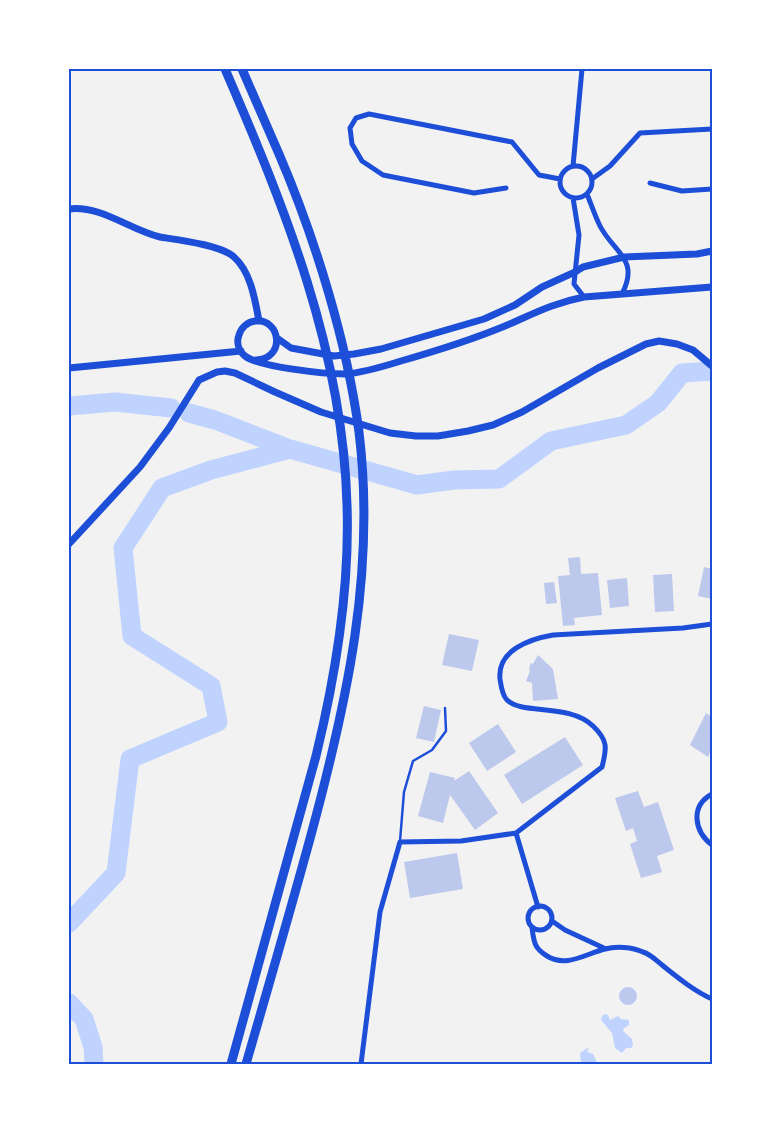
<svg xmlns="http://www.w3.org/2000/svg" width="781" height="1133" viewBox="0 0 781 1133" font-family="Helvetica,sans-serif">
  <rect width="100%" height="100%" fill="#f2f2f2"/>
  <path fill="#bfd3fe" d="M605 1014 608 1015 610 1020 618 1016 621 1019 629 1020V1025L624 1028 623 1031 632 1039 633 1045 631 1048H626L622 1053 615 1048 612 1033 601 1020 602 1016Z
    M589 1047 587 1052 593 1054 598 1064 581 1063 580 1053Z"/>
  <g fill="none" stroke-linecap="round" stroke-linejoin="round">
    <path stroke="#bfd3fe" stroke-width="19" d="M69 406 115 402 171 408
      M189 413 215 420 290 449 417 485 454 480 499 479 551 441 626 425 658 403 682 373 712 371
      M69 923 116 873 130 759 218 722 211 686 132 636 123 548 162 488 211 470 290 449
      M69 1003 84 1019 93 1047 94 1064"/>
  </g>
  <path fill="#bdc9ec" d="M580 557 581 574 598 573 602 615 574 618 575 625 563 626 558 576 570 575 568 558Z
    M704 567 712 569V599L698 596Z
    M672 574 674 611 655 612 653 575Z
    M627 578 629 606 610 608 607 580Z
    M554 582 557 603 546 604 544 583Z
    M449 634 479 640 472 671 442 665Z
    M538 655 553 669 558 699 533 701 532 683 526 681 530 671 529 668 531 663 533 664Z
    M424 706 441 710 434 742 416 738Z
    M706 713 712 717V749L708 757 690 745Z
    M498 724 516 752 487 771 469 743Z
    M565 737 583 765 522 804 504 775Z
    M469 771 498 813 475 830 450 795 443 823 418 816 430 772 455 778 454 781Z
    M638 791 644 807 658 802 674 850 657 856 662 872 641 878 630 844 637 841 633 828 626 831 615 798Z
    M457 853 463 889 410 898 404 862Z
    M619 996a9 9 0 1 1 18 0a9 9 0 1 1-18 0Z"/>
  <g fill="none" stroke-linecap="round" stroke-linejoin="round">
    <path stroke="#1d4ed8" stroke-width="2.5" d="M400 841 404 792 413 761 432 750 446 731 445 708"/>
    <path stroke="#1d4ed8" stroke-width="5" d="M573 166 582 69
      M560 182a16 16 0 1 1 32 0a16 16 0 1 1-32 0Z
      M592 179 610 166 640 133 712 129
      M650 183 682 191 712 189
      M506 188 474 193 383 175 362 161 352 144 350 128 356 118 369 114 512 142 539 175 560 179
      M587 194C591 204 595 216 600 226 614 253 640 259 622 294
      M573 198 579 235 574 284 584 297
      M712 794C690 806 694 831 712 845
      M516 833 538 907
      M528 918a12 12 0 1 1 24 0a12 12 0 1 1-24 0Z
      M552 921 565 930 606 949
      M532 928C534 942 534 948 547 956 566 968 585 954 605 949 616 946 632 947 643 952 650 954 656 960 662 965 677 977 694 991 712 999
      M361 1064 380 912 400 842 461 841 516 833 602 767C607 748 608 740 593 726 569 703 522 715 507 700 502 695 501 686 500 679 497 650 530 639 553 635L683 628 712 624"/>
    <path stroke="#1d4ed8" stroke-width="7" d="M69 209C101 205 130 230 160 237 179 240 221 245 234 257 251 272 255 300 259 321
      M277 338 291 348 334 356 354 354 381 349 484 319 515 305 542 287 575 272 583 267 624 257 697 254 712 251
      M256 360C286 359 281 318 255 321 247 322 241 328 239 335 236 343 239 351 245 356 258 367 326 374 345 374 362 373 385 366 401 361 436 351 471 340 505 326 533 314 553 303 584 297L712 287
      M69 368 241 351
      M69 544 140 467 169 428 199 380 217 372 225 371 235 373 275 392 321 412 390 433 416 436H438L468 431 493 425 522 412 598 368 646 344 659 341 677 344 693 350 712 366"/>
    <path stroke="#1d4ed8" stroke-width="9" d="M225 69C285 208 343 351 347 505 350 590 336 674 316 756L231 1064
      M242 69C254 97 267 126 279 154 315 238 347 342 359 432 376 571 347 702 311 835 290 912 268 988 246 1064"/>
  </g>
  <rect width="781" height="1133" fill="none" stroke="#ffffff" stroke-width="140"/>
  <rect x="70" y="70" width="641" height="993" fill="none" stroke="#1d4ed8" stroke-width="2"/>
</svg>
